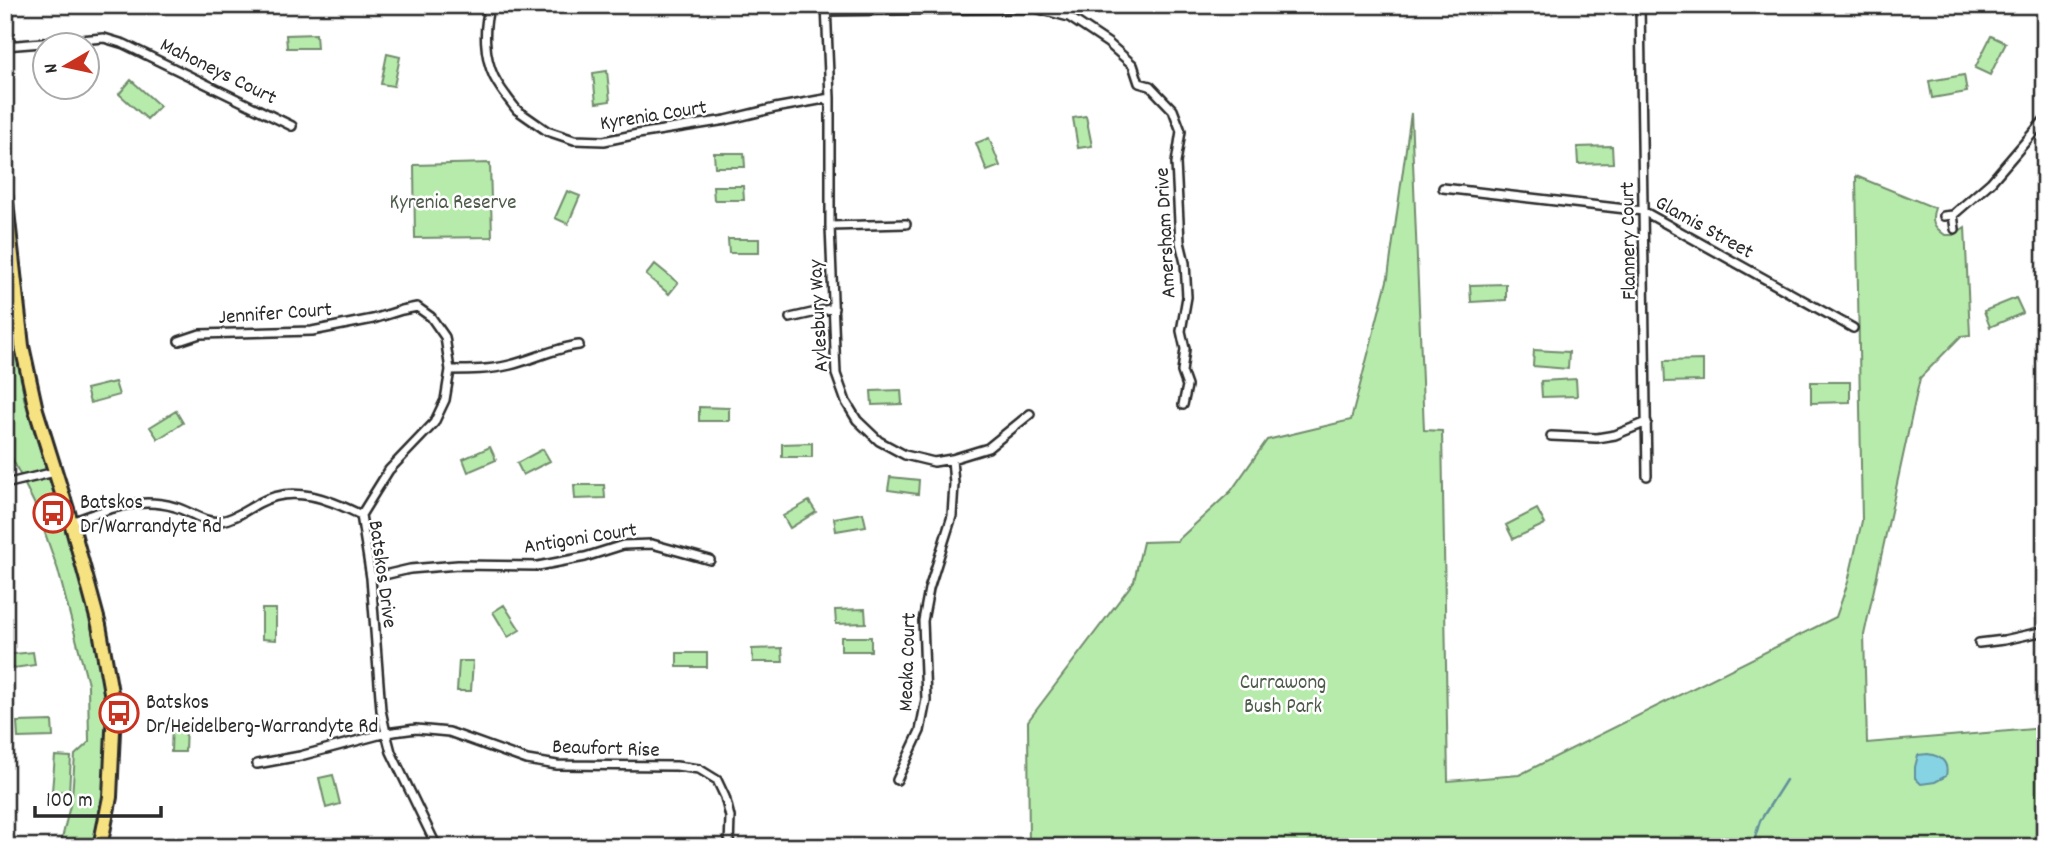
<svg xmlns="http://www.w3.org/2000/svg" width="2050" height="852" viewBox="0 0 2050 852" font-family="Dekko,sans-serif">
  <rect width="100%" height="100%" fill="#fff"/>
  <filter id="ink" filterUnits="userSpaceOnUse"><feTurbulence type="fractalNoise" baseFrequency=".0143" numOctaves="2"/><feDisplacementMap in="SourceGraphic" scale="14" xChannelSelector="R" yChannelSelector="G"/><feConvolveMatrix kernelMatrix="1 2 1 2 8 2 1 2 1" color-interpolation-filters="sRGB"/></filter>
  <g filter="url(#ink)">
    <path fill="#b7ebac" stroke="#718b6c" stroke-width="2" d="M316 34 317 48H287L286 35Z
      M1991 36 2006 43 1990 75 1975 68Z
      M387 54 400 57 394 86 381 84Z
      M607 71 610 101 596 103 593 73Z
      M1964 75 1967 92 1932 98 1929 81Z
      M131 80 160 106 147 119 119 94Z
      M1411 113 1424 430 1442 431 1448 781 1519 775 1836 617 1848 582 1862 521 1856 176 1935 208C1930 221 1934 227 1945 235H1953L1965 227 1970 335 1961 336 1920 378 1864 635 1867 743 2045 728V847H1029L1028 721 1134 581 1143 542 1177 541 1231 491 1267 440 1351 420 1388 277Z
      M1086 116 1092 146 1078 148 1073 118Z
      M989 138 1000 166 987 171 976 143Z
      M1612 146 1613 163 1578 164 1577 147Z
      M714 153H744L745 167H715Z
      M490 163 492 237 415 238 414 165Z
      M713 186H743L744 200H714Z
      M567 191 580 196 568 224 555 218Z
      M728 239H759V253H729Z
      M5 245 24 398 83 587 107 705 105 799 94 847H60L72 797 75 755 89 742 88 684 58 570 35 505 5 444Z
      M655 264 678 283 669 294 646 275Z
      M1506 284V300L1471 302 1470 285Z
      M2016 298 2023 313 1990 327 1984 311Z
      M1534 350 1569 352 1568 369 1533 366Z
      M1703 360V381L1665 382 1664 361Z
      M1576 379 1577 396 1542 397 1541 381Z
      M115 382 119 395 90 403 86 389Z
      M1811 382H1850V402L1811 403Z
      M901 390 902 404 872 405 871 391Z
      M699 407 729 408V421H699Z
      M176 411 183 423 158 439 150 427Z
      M812 443V457H782V444Z
      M490 447 496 460 468 472 463 459Z
      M543 449 550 461 523 475 517 463Z
      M890 477 919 480 918 494 888 490Z
      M574 485H604L605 498 575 499Z
      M809 501 816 512 790 528 783 516Z
      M1537 509 1545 524 1513 539 1506 525Z
      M863 513 866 526 836 531 834 518Z
      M504 605 520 630 508 637 493 612Z
      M262 609H276V640L262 639Z
      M865 609 866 623 836 624 835 610Z
      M841 637H871V651H841Z
      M782 648 783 662H753L752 649Z
      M33 652 35 665 6 669 5 655Z
      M677 653H707V667H677Z
      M459 661H473L471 691H457Z
      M52 721 53 737 18 738 17 722Z
      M172 722 186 723 185 752H171Z
      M55 756 71 757 69 792 52 791Z
      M333 775 340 804 326 808 319 778Z"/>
    <path fill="#86d3e4" stroke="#62909a" stroke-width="2" d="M1928 754C1941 756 1949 762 1946 776L1935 782 1921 784 1915 778V767L1918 755Z"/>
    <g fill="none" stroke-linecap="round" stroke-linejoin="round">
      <path stroke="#62909a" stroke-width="2.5" d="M1752 847 1760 821 1786 780"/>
      <g stroke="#2b2b2b" stroke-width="12">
        <path id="minor" d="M490 5C483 28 484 56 494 77 500 89 509 100 517 110L547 131 574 140 604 141 638 134 726 120 775 108 830 98
          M826 5 830 98V226L836 374 846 402 857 420 879 441 905 455 934 462 952 459 988 448 1030 414
          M1640 5 1647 476
          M826 11 1035 8 1069 17 1108 43 1133 65 1139 83 1150 86 1173 110 1181 131 1176 163 1180 242 1185 263 1187 297 1181 331 1185 349 1182 372 1187 386 1183 405
          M1069 17 1074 5
          M5 46 104 38 124 44 292 126
          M1443 188 1643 211 1853 328
          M1953 215 1955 229
          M1944 216 1953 215 1991 182 2045 119
          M830 226 906 224
          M790 318 834 308
          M179 341 200 334 312 331 373 319 402 310 417 307 431 317 445 337 450 370 445 400 434 423 389 470 361 515
          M450 370C470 370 490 370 510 365 534 359 555 348 579 345
          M1551 436 1597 438 1615 435 1647 422
          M5 484 55 472
          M71 522C105 510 138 496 175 507 190 511 204 524 221 521 235 519 246 510 259 503 293 484 329 499 361 515L371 578 381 710 386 733 391 752 437 847
          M371 578 410 569 458 565 538 566 585 557 623 545 652 544 710 560
          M1979 643 2004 640 2045 631
          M257 764 300 756 386 733 416 729 449 732 527 760 557 765 676 766 699 769 717 780 725 797 730 817 729 847
          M897 780 920 731 926 700 923 621 929 589 952 516 954 484 952 459"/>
      </g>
      <g stroke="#2b2b2b" stroke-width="18">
        <path id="primary" d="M5 193 22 346 36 410 71 522 99 625 114 709 110 797 100 847"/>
      </g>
      <use href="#minor" stroke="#fff" stroke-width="7"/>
      <use href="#primary" stroke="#f7e281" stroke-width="12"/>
    </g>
  </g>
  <defs>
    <g id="bus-ring" transform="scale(2.0125)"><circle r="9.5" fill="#fff" stroke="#c8321e" stroke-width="1.5"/><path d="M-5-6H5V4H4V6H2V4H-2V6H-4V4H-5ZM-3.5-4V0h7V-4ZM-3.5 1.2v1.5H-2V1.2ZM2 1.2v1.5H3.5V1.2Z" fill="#c8321e"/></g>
  </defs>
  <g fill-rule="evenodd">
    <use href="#bus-ring" x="53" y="513"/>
    <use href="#bus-ring" x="119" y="713"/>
  </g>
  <g text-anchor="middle" stroke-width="5" stroke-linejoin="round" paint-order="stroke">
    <g font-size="21" fill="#2b2b2b" stroke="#fff">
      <text transform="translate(219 70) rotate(26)" y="7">Mahoneys Court</text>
      <text transform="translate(653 114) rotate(-9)" y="7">Kyrenia Court</text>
      <text transform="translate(1705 226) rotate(29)" y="7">Glamis Street</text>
      <text transform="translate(1164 233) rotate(-93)" y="7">Amersham Drive</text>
      <text transform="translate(1627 241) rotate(-91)" y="7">Flannery Court</text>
      <text transform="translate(275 312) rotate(-4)" y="7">Jennifer Court</text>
      <text transform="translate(817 316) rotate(-93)" y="7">Aylesbury Way</text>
      <text transform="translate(580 537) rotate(-9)" y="7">Antigoni Court</text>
      <text transform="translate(384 574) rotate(82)" y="7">Batskos Drive</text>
      <text transform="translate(906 662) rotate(-88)" y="7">Meaka Court</text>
      <text transform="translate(606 747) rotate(2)" y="7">Beaufort Rise</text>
    </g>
    <g font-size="21" fill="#4e5b4b" stroke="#fff">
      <text x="453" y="208">Kyrenia Reserve</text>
      <text x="1283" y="688">Currawong<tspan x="1283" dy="24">Bush Park</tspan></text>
    </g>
    <g font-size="21" fill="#2b2b2b" stroke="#fff" text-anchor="start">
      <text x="80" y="508">Batskos<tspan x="80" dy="24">Dr/Warrandyte Rd</tspan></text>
      <text x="146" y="708">Batskos<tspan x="146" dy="24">Dr/Heidelberg-Warrandyte Rd</tspan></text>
    </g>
  </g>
  <rect width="2050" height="852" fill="none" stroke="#fff" stroke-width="28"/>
  <rect x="14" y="14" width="2022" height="824" fill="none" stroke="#2b2b2b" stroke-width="2.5" filter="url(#ink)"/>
  <g transform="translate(66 66) rotate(261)"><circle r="33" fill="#ffffff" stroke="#aaaaaa" stroke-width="2"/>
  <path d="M0-5L12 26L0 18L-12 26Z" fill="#c8321e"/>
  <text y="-10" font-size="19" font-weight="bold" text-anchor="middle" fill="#2b2b2b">N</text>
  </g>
  <path d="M35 806v10h126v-10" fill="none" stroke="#2b2b2b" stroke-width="3.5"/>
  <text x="46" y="806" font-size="21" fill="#2b2b2b" stroke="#ffffff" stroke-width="5" paint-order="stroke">100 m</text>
</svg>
